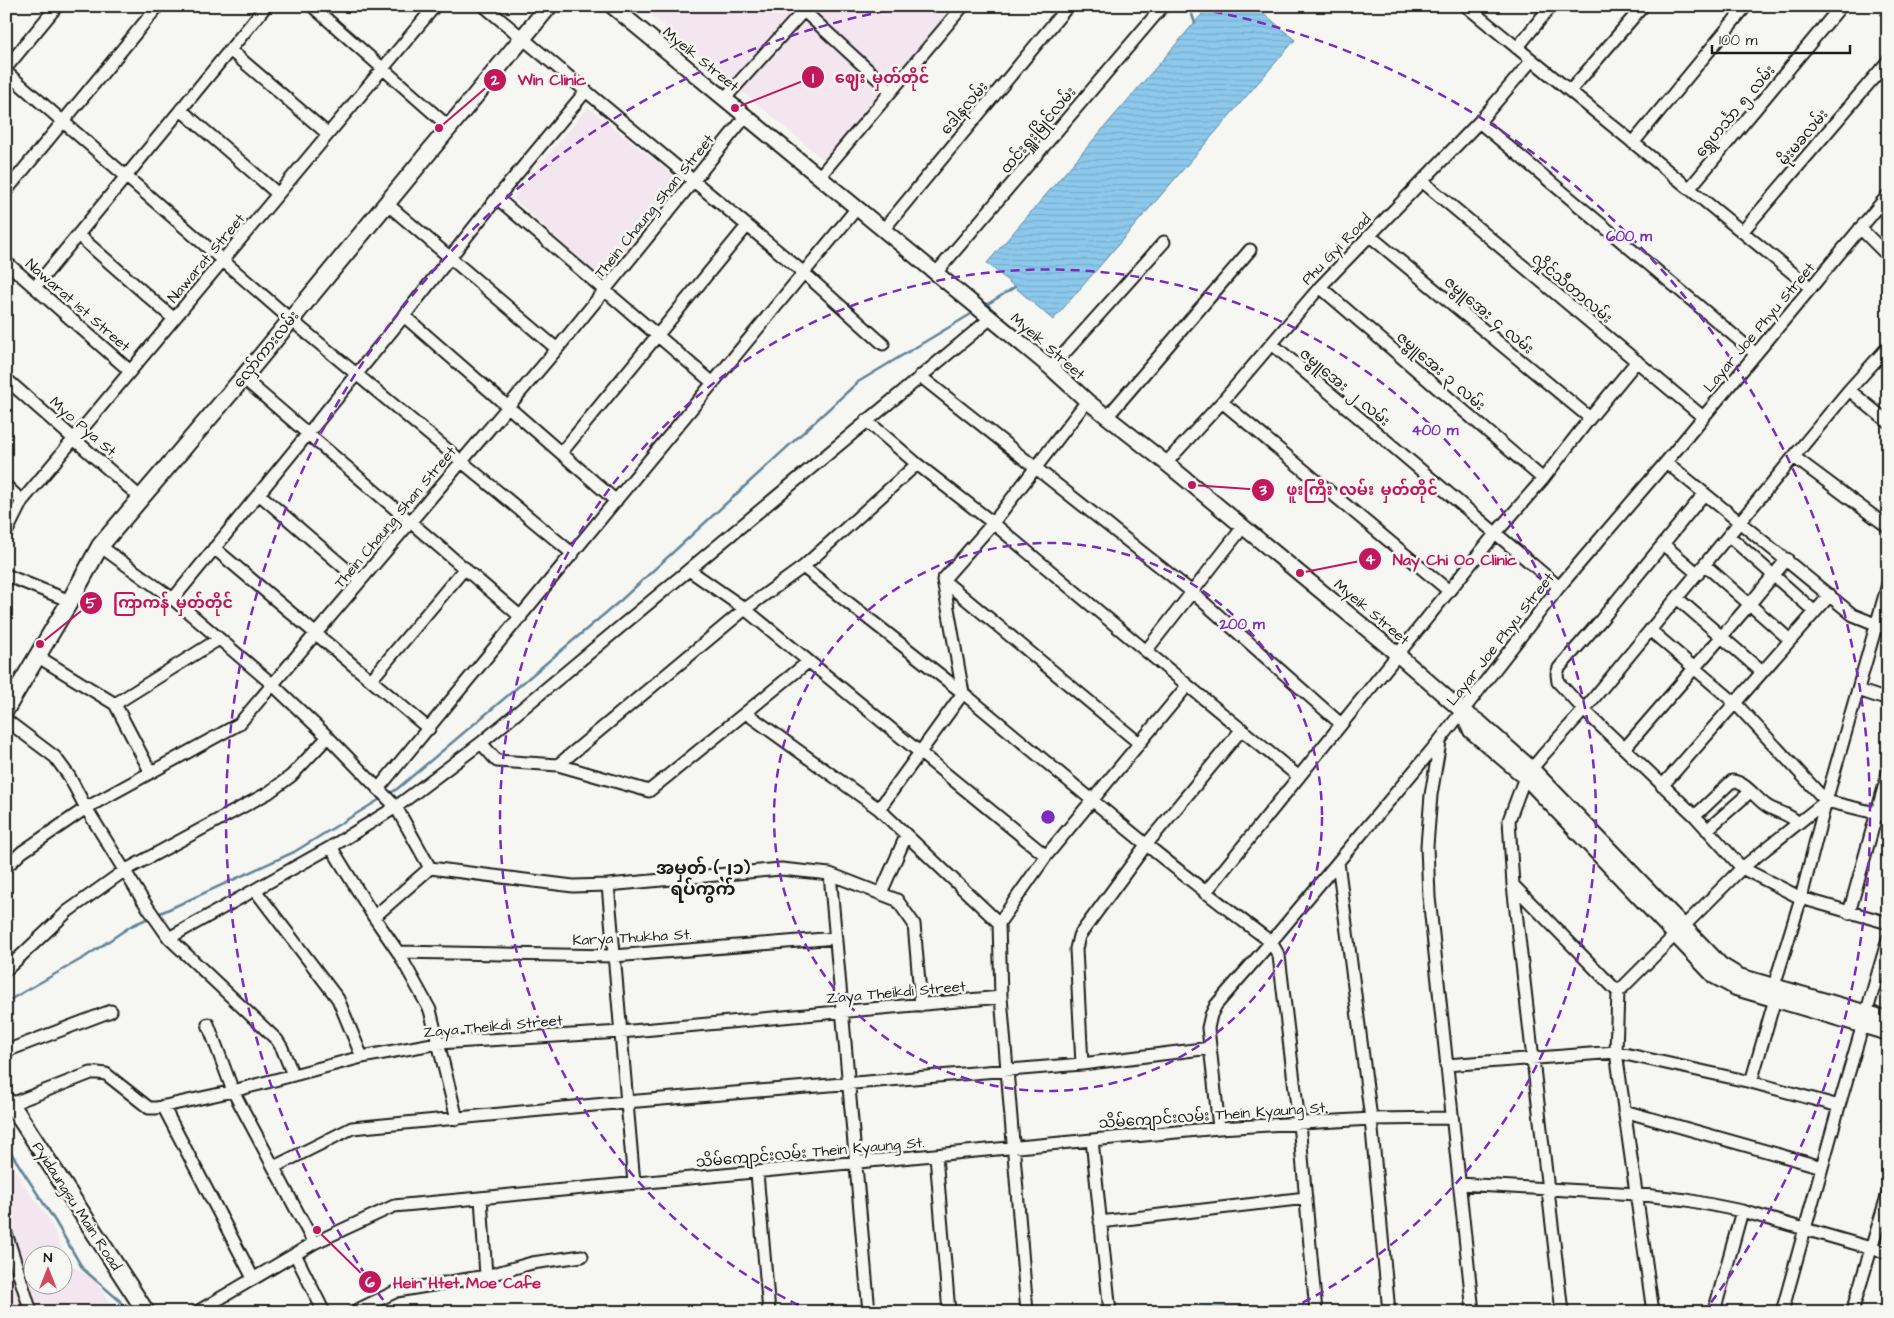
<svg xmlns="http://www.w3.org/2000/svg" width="1894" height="1318" viewBox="0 0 1894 1318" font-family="'Architects Daughter','Noto Sans Myanmar',sans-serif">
  <defs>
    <pattern id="water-rules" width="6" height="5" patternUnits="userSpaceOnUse" patternTransform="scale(1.25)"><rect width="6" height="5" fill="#8cc9ec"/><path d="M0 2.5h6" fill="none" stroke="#78acca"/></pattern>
  </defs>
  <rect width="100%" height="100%" fill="#f6f6f2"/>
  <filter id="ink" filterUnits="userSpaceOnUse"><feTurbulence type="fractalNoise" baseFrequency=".02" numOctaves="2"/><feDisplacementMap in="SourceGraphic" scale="10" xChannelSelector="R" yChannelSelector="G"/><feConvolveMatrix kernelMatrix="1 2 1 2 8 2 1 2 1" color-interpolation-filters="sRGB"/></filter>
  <g filter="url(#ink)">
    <path fill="#f3e6ef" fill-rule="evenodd" d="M640 6H953L824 160Z
      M588 107 682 182 605 281 513 198Z
      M6 1158 49 1220 69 1264 94 1279 116 1312H6ZM32 1256H62V1286H32Z"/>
    <path fill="url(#water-rules)" stroke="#5f8499" d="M1209 6H1255L1295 40 1053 320 987 263Z
      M1289 1304 1290 1312H1183V1308Z"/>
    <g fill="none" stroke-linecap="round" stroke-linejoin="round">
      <path stroke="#5f8499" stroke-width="2.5" d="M1189 6 1195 23
        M983 307 1015 287
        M389 794 397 789 620 601 858 382 976 311
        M156 915 294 852 382 798
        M6 1002 85 957 131 926 151 917
        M6 1145 55 1221 83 1269 120 1301 125 1312"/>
      <g stroke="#1c1c1c" stroke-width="15">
        <path id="minor" d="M312 6 449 127
          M484 6 804 273 883 344
          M1466 6 1811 288
          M804 11 891 91
          M1517 48 1551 6
          M230 50 328 134
          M6 68 57 6
          M6 72 290 319 573 554
          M1570 91 1643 6
          M724 99 808 6
          M181 110 278 194
          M1479 122 1756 354
          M1633 143 1746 6
          M819 177 963 6
          M1423 182 1703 417
          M1689 189 1841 6
          M6 191 158 6
          M497 198 713 383
          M386 203 557 349
          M1860 228 1888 256
          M883 230 1068 6
          M1742 232 1888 61
          M78 235 174 319
          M1370 236 1590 418
          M6 262 130 371
          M936 273 1163 6
          M35 287 266 6
          M1320 287 1543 479
          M404 316 616 501
          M1272 344 1559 587
          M1051 368 1164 242
          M920 376 1192 592 1341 724
          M243 378 521 617
          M6 379 141 498
          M1849 390 1888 422
          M1087 401 993 523 943 580 963 693C1065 777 1165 863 1271 942L1279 956 1299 1123 1316 1312
          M1222 402 1449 591
          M1107 417 1250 250
          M866 420 917 464 993 523 1146 651
          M561 453 747 226
          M1794 457 1888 527
          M1666 462 1853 615 1888 629
          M1166 463 1222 402 1320 287 1479 122 1532 60
          M6 486 22 501
          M259 494 360 581
          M1704 494 1601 620 1559 668 1557 674 1558 682 1584 710 1695 816 1742 868 1801 898 1888 923
          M1243 527 1146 651 1299 777
          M6 533 22 501 435 6
          M1729 536 1815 612
          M1664 545 1698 574
          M100 546 173 599 272 684 328 737 396 807 430 868
          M214 548 429 729
          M1705 565 1790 640
          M803 567 963 693 879 809
          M689 570 745 609 1046 856
          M6 575 70 601
          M943 580 1139 743
          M1677 598 1762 672
          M173 599 404 316 497 198 586 91
          M1650 630 1735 703 1826 801 1888 816
          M37 656 115 704 150 771
          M371 680 465 568
          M1858 690 1888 700
          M115 704 219 639
          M746 713 879 809 999 923
          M6 720 55 757 69 776 86 808 142 899 169 938 277 1040 282 1048 293 1075
          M1440 742 1431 795 1427 846 1429 897 1473 1312
          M481 743 497 761 558 765 649 791 808 662
          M1625 748 1749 605 1787 559
          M558 765 745 609 803 567 917 464
          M1662 786 1830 595
          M378 789 857 208
          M1695 816 1732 781C1746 782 1755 798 1767 806 1778 813 1789 813 1798 823
          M1707 830 1750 792
          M331 847 374 917 398 952 430 1010 457 1119
          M1338 862 1371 1119 1389 1312
          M6 867 22 852 86 808 239 724 557 349 746 116
          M830 874 869 1312
          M608 885 634 1183
          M1513 885 1618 992
          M255 890 338 999 362 1057
          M881 893 906 836
          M1205 893 1495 534 1543 479 1590 418 1637 361
          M1849 913 1888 773
          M374 917 430 868 573 886 608 885 781 869 830 874 897 900 914 924 921 1005
          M169 938 331 847 396 807 481 743 991 318
          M398 952 614 956 836 938
          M6 970 68 911 124 871 268 793 291 776 328 737
          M208 1024 233 1091 314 1243
          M6 1051 111 1011
          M1082 1064 1076 949 1079 936 1146 845 1242 729
          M1446 1065 1616 1052 1751 1082 1839 1106 1888 939
          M1751 1082 1775 999 1774 986 1801 898 1826 801 1888 584
          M11 1104 91 1073H98L106 1074 149 1108H156L233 1091 362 1057 438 1043 621 1032 1001 997
          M163 1106 253 1278
          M1624 1111 1822 1167
          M1219 1128 1208 1028 1211 1015 1216 1005 1271 942 1440 740 1559 587 1666 462 1888 195
          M1092 1140 1110 1312
          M936 1156 949 1312
          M274 1167 352 1128 626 1102 1082 1064 1210 1048
          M757 1173 769 1312
          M1459 1184 1636 1194 1687 1200 1742 1211 1888 1253
          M1100 1222 1306 1198
          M6 1233 31 1312
          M295 1254 324 1312
          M486 1276 532 1263 582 1256
          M197 1312 314 1243 394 1206 1219 1128 1371 1119 1452 1118
          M353 1312 397 1291 486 1276 481 1198
          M1027 1312 1001 997 999 923 1046 856 1187 686
          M1562 1312 1513 885 1509 820 1525 777 1544 754 1584 710 1849 390 1888 347
          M1653 1312 1616 1052 1618 992 1742 868 1826 801
          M1714 1312 1742 1211
          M1782 1312 1839 1106
          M1852 1312 1888 1193"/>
      </g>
      <g stroke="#1c1c1c" stroke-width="18">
        <path id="tertiary" d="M612 6 1051 368 1087 401 1166 463 1397 654 1462 711 1479 722 1532 769 1721 965 1739 976 1888 1019
          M1462 711 1471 731 1525 777 1714 976 1736 988 1888 1033"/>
      </g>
      <g stroke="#1c1c1c" stroke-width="20">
        <path id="secondary" d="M6 709 70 601 100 546 243 378 549 6
          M6 1101 11 1104 146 1312"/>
      </g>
      <use href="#minor" stroke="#f6f6f2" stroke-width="11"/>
      <use href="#tertiary" stroke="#f6f6f2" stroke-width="14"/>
      <use href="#secondary" stroke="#f6f6f2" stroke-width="16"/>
    </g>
  </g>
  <g fill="none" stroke="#7b2cbf" stroke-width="2.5" stroke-dasharray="9 6">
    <circle cx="1048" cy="817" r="274"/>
    <path d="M812 1312A548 548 0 1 1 1284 1312"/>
    <path d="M392 1312A822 822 0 0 1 912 6M1184 6A822 822 0 0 1 1704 1312"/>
  </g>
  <g text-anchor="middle" stroke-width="5" stroke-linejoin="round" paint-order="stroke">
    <g font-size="15" fill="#1c1c1c" stroke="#f6f6f2">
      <text transform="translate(701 59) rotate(39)" y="5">Myeik Street</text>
      <text transform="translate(964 108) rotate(-50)" y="5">ဒေါနလမ်း</text>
      <text transform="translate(1735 111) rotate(-50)" y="5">ရွှေဟင်္သာ ၅ လမ်း</text>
      <text transform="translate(1038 130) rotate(-50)" y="5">ထင်းရှူးမြိုင်လမ်း</text>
      <text transform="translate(1803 137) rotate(-50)" y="5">မိုးမခလမ်း</text>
      <text transform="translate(654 206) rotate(-51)" y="5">Thein Chaung Shan Street</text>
      <text transform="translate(1336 249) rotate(-46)" y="5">Phu Gyi Road</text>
      <text transform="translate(206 258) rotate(-50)" y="5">Nawarat Street</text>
      <text transform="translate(1572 288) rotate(40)" y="5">လှိုင်သီတာလမ်း</text>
      <text transform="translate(78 305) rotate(41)" y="5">Nawarat 1st Street</text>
      <text transform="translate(1489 315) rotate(40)" y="5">ဇမ္ဗူအေး ၄ လမ်း</text>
      <text transform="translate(1759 327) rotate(-50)" y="5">Layar Joe Phyu Street</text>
      <text transform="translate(1048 346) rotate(41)" y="5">Myeik Street</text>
      <text transform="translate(266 349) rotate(-51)" y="5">လှော်ကားလမ်း</text>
      <text transform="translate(1441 371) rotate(41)" y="5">ဇမ္ဗူအေး ၃ လမ်း</text>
      <text transform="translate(1345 387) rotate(40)" y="5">ဇမ္ဗူအေး ၂ လမ်း</text>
      <text transform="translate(84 427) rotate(41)" y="5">Myo Pya St.</text>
      <text transform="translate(395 517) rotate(-50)" y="5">Thein Chaung Shan Street</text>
      <text transform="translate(1372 612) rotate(40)" y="5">Myeik Street</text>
      <text transform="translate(1500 639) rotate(-52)" y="5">Layar Joe Phyu Street</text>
      <text transform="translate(632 937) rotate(-3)" y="5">Karya Thukha St.</text>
      <text transform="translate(896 992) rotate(-5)" y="5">Zaya Theikdi Street</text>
      <text transform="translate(493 1026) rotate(-5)" y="5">Zaya Theikdi Street</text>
      <text transform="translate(1213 1115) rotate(-4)" y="5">သိမ်ကျောင်းလမ်း Thein Kyaung St.</text>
      <text transform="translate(810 1152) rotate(-5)" y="5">သိမ်ကျောင်းလမ်း Thein Kyaung St.</text>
      <text transform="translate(77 1206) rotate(57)" y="5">Pyidaungsu Main Road</text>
    </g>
    <g font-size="18" font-weight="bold" fill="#1c1c1c" stroke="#f6f6f2">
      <text x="703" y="874">အမှတ် (၂၁)<tspan x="703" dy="21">ရပ်ကွက်</tspan></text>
    </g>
  </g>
  <circle cx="1048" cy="817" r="8" fill="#7b2cbf" stroke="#f6f6f2" stroke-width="2.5"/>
  <g font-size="15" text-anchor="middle" font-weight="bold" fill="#7b2cbf" stroke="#f6f6f2" stroke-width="5" stroke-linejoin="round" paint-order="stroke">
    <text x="1629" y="241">600 m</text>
    <text x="1435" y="435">400 m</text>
    <text x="1242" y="629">200 m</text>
  </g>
  <path fill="none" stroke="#c2185b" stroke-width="2" d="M735 108L813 77M439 128L495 80M1192 485L1263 490M1300 573L1370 559M40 644L91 603M317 1230L370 1282"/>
  <g fill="#c2185b" stroke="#f6f6f2" stroke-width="2">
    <circle cx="735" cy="108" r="5"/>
    <circle cx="439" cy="128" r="5"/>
    <circle cx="1192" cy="485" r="5"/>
    <circle cx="1300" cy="573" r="5"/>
    <circle cx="40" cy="644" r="5"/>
    <circle cx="317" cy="1230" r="5"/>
    <circle cx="813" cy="77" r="12"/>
    <circle cx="495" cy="80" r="12"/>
    <circle cx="1263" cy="490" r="12"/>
    <circle cx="1370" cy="559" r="12"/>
    <circle cx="91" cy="603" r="12"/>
    <circle cx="370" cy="1282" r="12"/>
  </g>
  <g font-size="15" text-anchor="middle" font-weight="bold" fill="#fff">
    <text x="813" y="83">1</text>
    <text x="495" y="85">2</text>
    <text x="1263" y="495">3</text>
    <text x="1370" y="564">4</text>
    <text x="91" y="608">5</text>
    <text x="370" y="1287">6</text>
  </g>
  <g font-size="16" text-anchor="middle" font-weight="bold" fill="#c2185b" stroke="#f6f6f2" stroke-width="5" stroke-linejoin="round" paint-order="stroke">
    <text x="882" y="83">ဈေး မှတ်တိုင်</text>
    <text x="552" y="85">Win Clinic</text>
    <text x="1362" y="495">ဖူးကြီး လမ်း မှတ်တိုင်</text>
    <text x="1455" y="565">Nay Chi Oo Clinic</text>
    <text x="173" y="608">ကြာကန် မှတ်တိုင်</text>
    <text x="467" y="1288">Hein Htet Moe Cafe</text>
  </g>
  <rect width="1894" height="1318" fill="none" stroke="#f6f6f2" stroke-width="25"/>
  <rect x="12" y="12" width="1869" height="1293" fill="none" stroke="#1c1c1c" stroke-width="2" filter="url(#ink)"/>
  <g transform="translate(48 1270)"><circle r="24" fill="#f6f6f2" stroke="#9f9f9c"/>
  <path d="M0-4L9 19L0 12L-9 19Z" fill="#d1495b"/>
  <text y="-8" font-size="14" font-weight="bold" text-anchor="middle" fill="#1c1c1c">N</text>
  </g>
  <path d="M1712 45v8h138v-8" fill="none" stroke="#1c1c1c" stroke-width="2.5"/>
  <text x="1719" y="45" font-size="15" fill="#1c1c1c" stroke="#f6f6f2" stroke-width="4" paint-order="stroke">100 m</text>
</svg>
